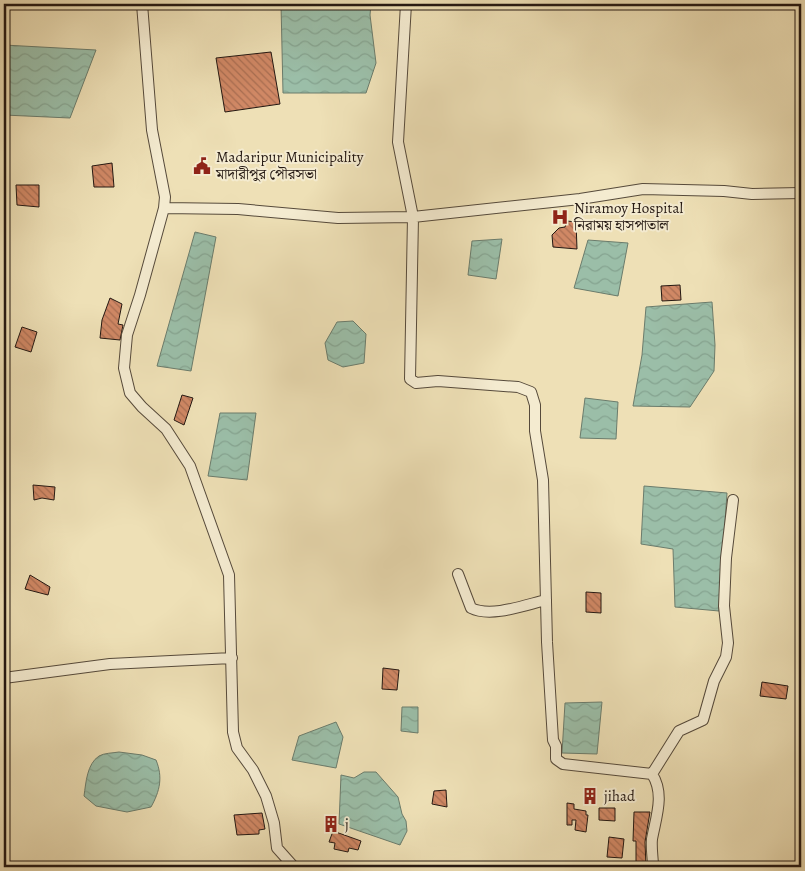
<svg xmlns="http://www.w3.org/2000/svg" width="805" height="871" viewBox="0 0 805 871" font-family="Alegreya,'Noto Serif Bengali',serif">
  <defs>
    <pattern id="water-waves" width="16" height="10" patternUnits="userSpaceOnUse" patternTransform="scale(1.25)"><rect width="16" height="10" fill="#9bbea8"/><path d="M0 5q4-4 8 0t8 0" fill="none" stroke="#85a390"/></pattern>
    <pattern id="building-back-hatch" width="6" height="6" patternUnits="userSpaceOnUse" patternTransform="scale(1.25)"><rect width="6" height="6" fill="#d08865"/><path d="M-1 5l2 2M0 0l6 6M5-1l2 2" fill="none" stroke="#a96e52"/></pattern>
  </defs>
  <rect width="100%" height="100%" fill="#eee0b6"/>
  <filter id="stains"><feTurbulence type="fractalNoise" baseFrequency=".004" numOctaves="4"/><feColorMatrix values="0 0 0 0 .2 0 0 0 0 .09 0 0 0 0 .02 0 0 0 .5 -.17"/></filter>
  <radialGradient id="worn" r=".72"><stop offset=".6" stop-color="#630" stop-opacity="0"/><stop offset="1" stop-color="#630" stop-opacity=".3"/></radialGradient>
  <path fill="url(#water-waves)" stroke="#6b7c6c" d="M281 4H371L370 15 376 63 366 93H283Z
    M4 45 96 50 70 118 4 115Z
    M195 232 216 237 191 371 157 366Z
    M502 239 496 279 468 275 472 241Z
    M588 240 628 243 618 296 574 288Z
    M712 302 715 345 714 371 690 407 633 406 642 355 646 307Z
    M353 321 366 334 364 363 343 367 328 360 325 343 337 322Z
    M585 398 618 402 616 439 580 438Z
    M220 413H256L247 480 208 476Z
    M644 486 727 493 719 611 675 607 673 549 641 544Z
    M602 702 597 754 562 753 565 703Z
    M402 707H418V733L401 731Z
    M336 722 343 737 336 768 292 760 299 736Z
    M119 752 142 755 156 760C163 777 160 791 151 807L127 812 96 806 84 796C86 782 87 764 99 756 104 753 113 753 119 752Z
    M364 772H376L398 797 402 814 406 821 407 831 400 845 339 824 341 775 354 778Z"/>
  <path fill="url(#building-back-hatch)" stroke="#241812" d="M271 52 280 104 225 112 216 58Z
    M112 163 114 187H94L92 166Z
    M16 185H39V207L17 205Z
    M567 221 576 222 577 249 553 247 552 235 559 228 565 227Z
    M680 285 681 300 662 301 661 286Z
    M110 298 122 304 118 324 123 325 120 340 100 338 102 320Z
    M22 327 37 332 31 352 15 347Z
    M182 395 193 398 184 425 174 420Z
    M33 485 55 487 54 500 42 498 34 500Z
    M30 575 50 587 48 595 25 589Z
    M586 592 601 593V613L586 612Z
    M383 668 399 670 397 690 382 689Z
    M762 682 788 686 786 699 760 696Z
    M446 790 447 807 432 804 434 791Z
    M567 803 574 804V809L586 811V815H588L586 832 575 830 576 820H572V825H567Z
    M599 808H615V821L599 820Z
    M634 812H650L645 842 646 867H636V841H633Z
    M262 813 265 829 259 830V834L237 835 234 815Z
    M333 831 361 841 358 850 349 848 348 852 334 849 335 843 329 842Z
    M609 837 624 839 622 858 607 857Z"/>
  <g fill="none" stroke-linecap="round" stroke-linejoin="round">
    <g stroke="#564a3b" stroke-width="12">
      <path id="minor" d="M142 4 152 130 165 197 164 208 140 295 127 335 124 368 130 393 142 407 166 429 190 466 229 575 233 732 237 748 253 770 266 796 274 823 277 848 294 867
        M406 4 398 142 413 217 410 379 416 383 438 381 518 387 531 392 535 405V431L543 480 547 642 553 740 556 746V759L563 764 652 774C665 794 656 817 652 839 651 848 653 858 653 867
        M164 208 238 209 338 218 413 217 580 199 643 189 724 191 752 194 801 193
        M458 574 471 608C491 618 525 605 546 600
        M4 678 110 664 232 658
        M652 774 679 731 703 720 714 681 726 657 728 643 724 606 726 558 733 500"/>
    </g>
    <use href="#minor" stroke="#f4ebd0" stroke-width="10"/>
  </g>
  <defs>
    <g id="civic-bare" transform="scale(1.35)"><path d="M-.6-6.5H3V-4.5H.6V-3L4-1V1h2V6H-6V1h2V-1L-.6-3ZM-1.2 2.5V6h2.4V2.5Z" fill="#8f2418" stroke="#f4ebd0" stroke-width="2.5" paint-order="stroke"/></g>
    <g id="hospital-bare" transform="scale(1.35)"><path d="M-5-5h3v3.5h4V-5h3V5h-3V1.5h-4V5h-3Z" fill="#8f2418" stroke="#f4ebd0" stroke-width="2.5" paint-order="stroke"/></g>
    <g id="building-bare" transform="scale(1.35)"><path d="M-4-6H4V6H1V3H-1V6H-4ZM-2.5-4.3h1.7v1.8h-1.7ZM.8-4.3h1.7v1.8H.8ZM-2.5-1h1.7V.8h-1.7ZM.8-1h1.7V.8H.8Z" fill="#8f2418" stroke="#f4ebd0" stroke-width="2.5" paint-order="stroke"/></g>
  </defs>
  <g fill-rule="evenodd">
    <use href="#civic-bare" x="202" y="166"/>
    <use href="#hospital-bare" x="560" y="217"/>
    <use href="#building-bare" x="590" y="796"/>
    <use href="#building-bare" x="331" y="824"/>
  </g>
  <g text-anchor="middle" stroke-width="4" stroke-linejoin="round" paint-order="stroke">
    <g font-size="15" fill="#241812" stroke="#f4ebd0" text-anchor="start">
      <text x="216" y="162">Madaripur Municipality<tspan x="216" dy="17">মাদারীপুর পৌরসভা</tspan></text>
      <text x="574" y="213">Niramoy Hospital<tspan x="574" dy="17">নিরাময় হাসপাতাল</tspan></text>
      <text x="604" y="801">jihad</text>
      <text x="345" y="829">j</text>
    </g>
  </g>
  <rect width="805" height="871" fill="none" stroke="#eee0b6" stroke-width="20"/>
  <rect x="5" y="5" width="795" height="861" fill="none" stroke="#241812" stroke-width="2.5"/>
  <rect x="10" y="10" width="785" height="851" fill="none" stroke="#241812"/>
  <rect width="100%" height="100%" filter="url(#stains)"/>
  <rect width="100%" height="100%" fill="url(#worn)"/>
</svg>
